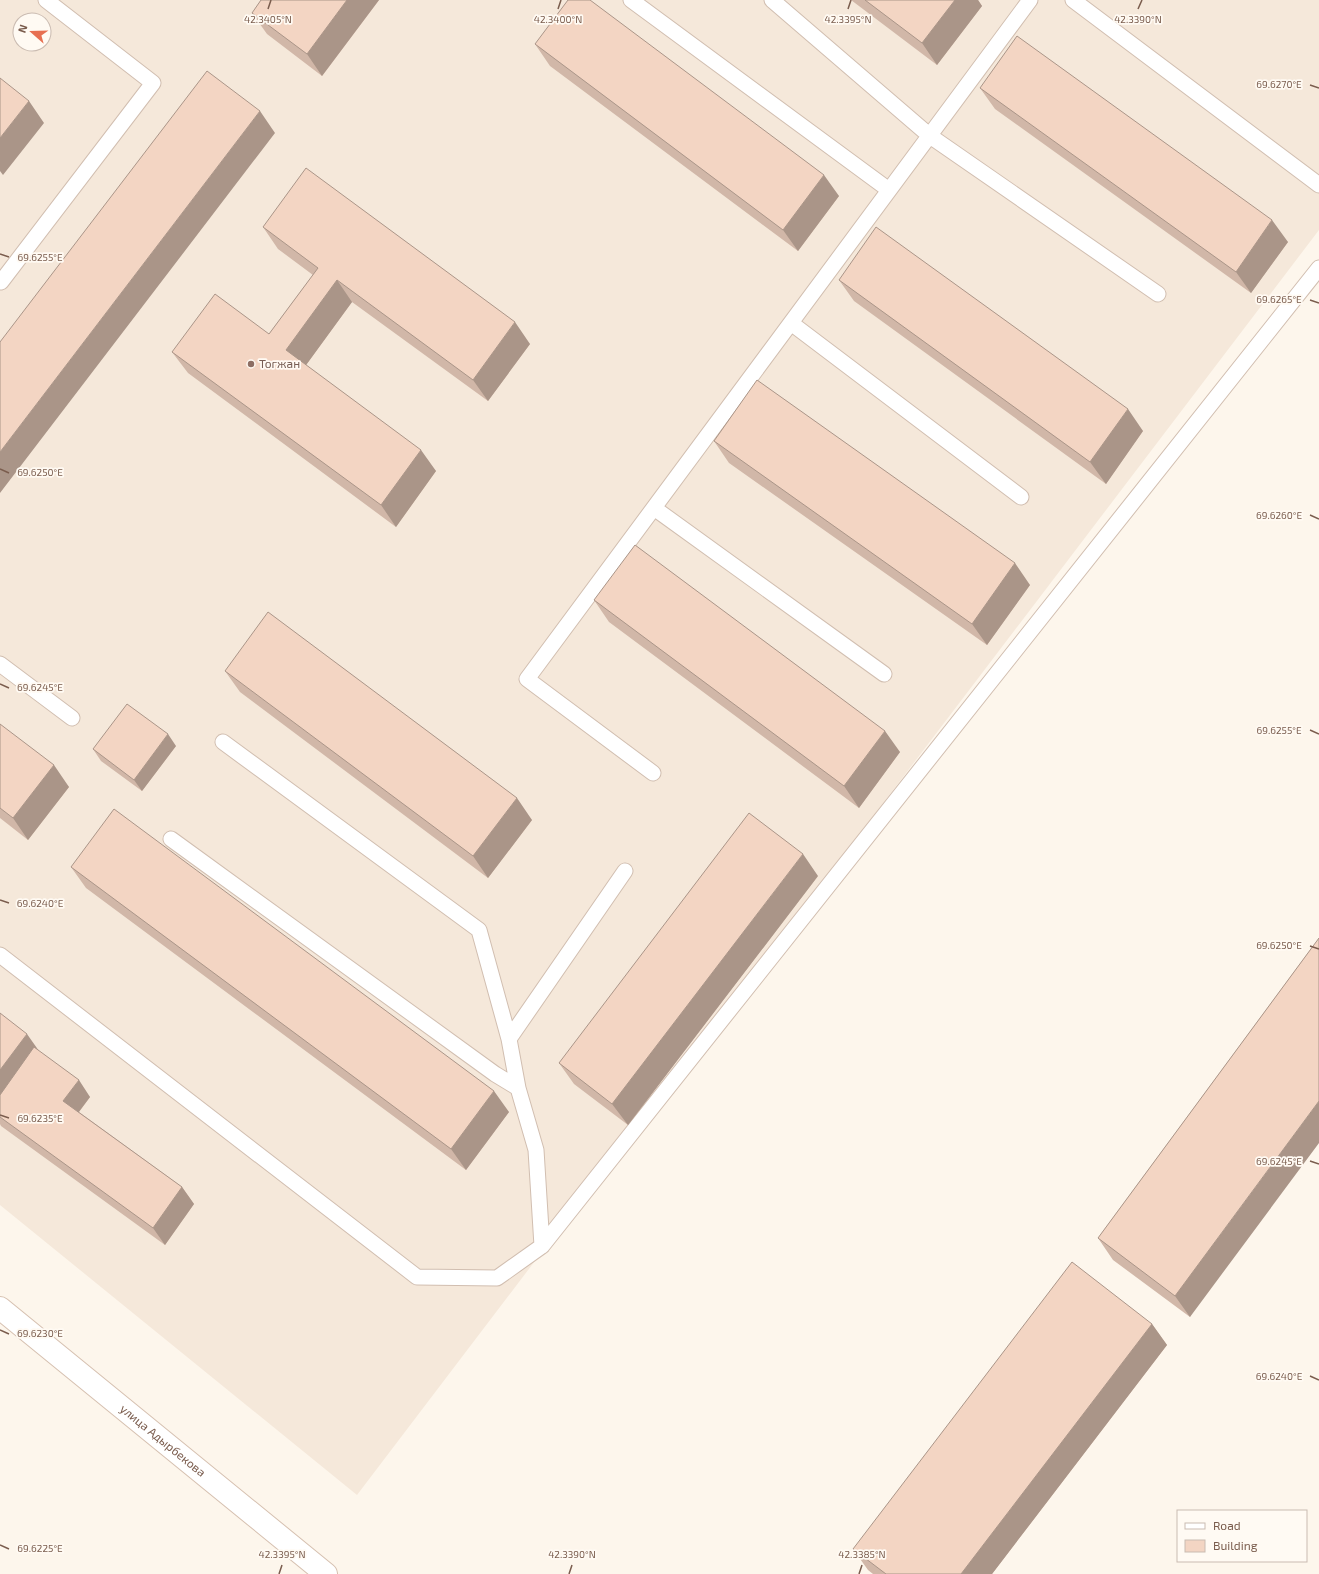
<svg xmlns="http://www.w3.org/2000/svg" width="1319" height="1574" viewBox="0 0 1319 1574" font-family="'Exo 2',sans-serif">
  <rect width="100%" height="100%" fill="#fdf6ec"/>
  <path fill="#f5e8da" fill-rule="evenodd" d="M0 0H1319V230L357 1495 0 1205ZM20 20H44V44H20Z"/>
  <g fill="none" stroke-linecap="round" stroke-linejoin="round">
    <g stroke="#d1beb0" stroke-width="17">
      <path id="lane" d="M631 0 889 190
        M772 0 930 136 1158 294
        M1073 0 1319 185
        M1 282 153 83 46 0
        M791 323 1021 497
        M654 508 884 674
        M0 664 72 718
        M653 773 527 679 1030 0
        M171 839 495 1074 518 1088
        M0 955 417 1277 497 1278 542 1246 536 1150 518 1088 509 1039 479 930 223 742
        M509 1039 625 871
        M542 1246 1319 268"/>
    </g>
    <g stroke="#d6c0b0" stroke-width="24">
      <g id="secondary">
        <path id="s1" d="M0 1308 326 1574"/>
      </g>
    </g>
    <use href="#lane" stroke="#fff" stroke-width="15"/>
    <use href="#secondary" stroke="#fff" stroke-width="22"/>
  </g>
  <path fill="#d1b7a8" d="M261 0H379L322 76 267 34 252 13Z
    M851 0H978L982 6 937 65Z
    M535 44 839 196 798 251 550 66Z
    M980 88 1288 242 1251 293 995 109Z
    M263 227 530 344 488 401 352 302 306 365 436 471 396 527 188 373 172 352 269 334 313 275 278 249Z
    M839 280 1143 431 1106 484 854 301Z
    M714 441 1030 585 987 645 729 463Z
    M594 600 900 752 859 808 609 622Z
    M225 671 532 820 488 878 240 692Z
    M0 724 69 787 28 840 0 818Z
    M176 746 142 791 101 761 93 749Z
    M71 867 509 1112 466 1170 86 888Z
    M818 876 628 1125 574 1084 559 1063Z
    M1319 938 1190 1317 1113 1260 1098 1238Z
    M0 1013 39 1051 90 1097 79 1112 182 1187 194 1204 165 1245 1 1126 0 1124Z
    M1152 1324 1167 1345 992 1574H873L868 1570 853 1549Z"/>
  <path fill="#aa9588" d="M347 0H379L322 76 307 54Z
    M955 0H978L982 6 937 65 922 43Z
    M29 101 44 123 3 175 0 171V138Z
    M260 111 275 133 0 493V452Z
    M824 175 839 196 798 251 783 230Z
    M1272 220 1288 242 1251 293 1236 272Z
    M337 280 352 302 301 372 286 350Z
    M515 322 530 344 488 401 473 380Z
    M1128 409 1143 431 1106 484 1090 462Z
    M421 450 436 471 396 527 381 505Z
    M1015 563 1030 585 987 645 972 624Z
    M885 731 900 752 859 808 844 786Z
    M168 734 176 746 142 791 134 780Z
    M54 765 69 787 28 840 13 818Z
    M517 798 532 820 488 878 473 856Z
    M803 854 818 876 628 1125 612 1104Z
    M27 1034 39 1051 0 1102V1070Z
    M79 1080 90 1097 75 1117 63 1101Z
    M494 1091 509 1112 466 1170 451 1149Z
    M1319 1101V1143L1190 1317 1175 1296Z
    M182 1187 194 1204 165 1245 153 1228Z
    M1152 1324 1167 1345 992 1574H961Z"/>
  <path fill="#f3d5c3" stroke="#aa9588" d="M261 0H347L307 54 252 13Z
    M568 0H590L824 175 783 230 535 44Z
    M865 0H955L922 43Z
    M1017 36 1272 220 1236 272 980 88Z
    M207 71 260 111 0 452V342Z
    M0 78 29 101 0 138Z
    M306 168 515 322 473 380 337 280 286 350 421 450 381 505 172 352 215 294 269 334 318 268 263 227Z
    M876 227 1128 409 1090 462 839 280Z
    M757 380 1015 563 972 624 714 441Z
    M635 545 885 731 844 786 594 600Z
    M268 612 517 798 473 856 225 671Z
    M127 704 168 734 134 780 93 749Z
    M0 724 54 765 13 818 0 808Z
    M114 809 494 1091 451 1149 71 867Z
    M749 813 803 854 612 1104 559 1063Z
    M1319 938V1101L1175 1296 1098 1238Z
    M0 1013 27 1034 0 1070Z
    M34 1047 79 1080 63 1101 182 1187 153 1228 0 1117V1095Z
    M1072 1262 1152 1324 961 1574H886L853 1549Z"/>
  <path fill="none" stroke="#7a5c4d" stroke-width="1.5" d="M268 9 271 0M558 9 561 0M848 9 851 0M1138 9 1142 0M1310 85 1319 88M0 254 9 257M1310 300 1319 303M0 469 9 473M1310 515 1319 519M0 684 9 688M1310 730 1319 734M0 900 9 903M1310 946 1319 949M0 1115 9 1118M1310 1161 1319 1164M0 1330 9 1334M1310 1376 1319 1380M0 1545 9 1549M279 1574 282 1565M569 1574 572 1565M859 1574 862 1565"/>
  <circle fill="#8d6e63" stroke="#fffaf3" stroke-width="1.5" cx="251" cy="364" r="4"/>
  <g text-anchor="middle" stroke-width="3.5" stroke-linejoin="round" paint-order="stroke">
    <g font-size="12" fill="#785e54" stroke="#fffaf3" text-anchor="start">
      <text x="259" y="368">Тогжан</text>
    </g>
    <g font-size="12" fill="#7a5c4d" stroke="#fffaf3">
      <text dy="4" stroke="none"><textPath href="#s1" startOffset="210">улица Адырбекова</textPath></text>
    </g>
  </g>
  <g font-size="10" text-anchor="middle" fill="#7a5c4d" stroke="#fffaf3" stroke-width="3.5" stroke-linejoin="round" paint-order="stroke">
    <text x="268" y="23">42.3405°N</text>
    <text x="558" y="23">42.3400°N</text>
    <text x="848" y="23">42.3395°N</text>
    <text x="1138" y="23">42.3390°N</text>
    <text x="1279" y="88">69.6270°E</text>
    <text x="40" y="261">69.6255°E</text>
    <text x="1279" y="303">69.6265°E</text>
    <text x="40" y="476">69.6250°E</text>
    <text x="1279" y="519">69.6260°E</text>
    <text x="40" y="691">69.6245°E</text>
    <text x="1279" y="734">69.6255°E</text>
    <text x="40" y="907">69.6240°E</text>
    <text x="1279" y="949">69.6250°E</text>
    <text x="40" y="1122">69.6235°E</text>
    <text x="1279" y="1165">69.6245°E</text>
    <text x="40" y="1337">69.6230°E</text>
    <text x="1279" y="1380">69.6240°E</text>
    <text x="40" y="1552">69.6225°E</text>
    <text x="282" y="1558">42.3395°N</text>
    <text x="572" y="1558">42.3390°N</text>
    <text x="862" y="1558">42.3385°N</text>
  </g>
  <rect x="1177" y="1510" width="130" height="52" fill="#fffaf3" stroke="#cabbb1"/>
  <rect x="1185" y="1523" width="20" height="6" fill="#ffffff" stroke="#cabbb1"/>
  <text x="1213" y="1530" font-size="12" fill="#7a5c4d">Road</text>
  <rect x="1185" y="1540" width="20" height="12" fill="#f3d5c3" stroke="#cabbb1"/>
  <text x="1213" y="1550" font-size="12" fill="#7a5c4d">Building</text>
  <g transform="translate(32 32) rotate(290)"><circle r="19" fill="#fffaf3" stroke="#cabbb1"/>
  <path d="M0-3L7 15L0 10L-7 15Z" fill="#e76f51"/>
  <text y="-6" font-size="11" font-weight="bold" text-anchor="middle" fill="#7a5c4d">N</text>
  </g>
</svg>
